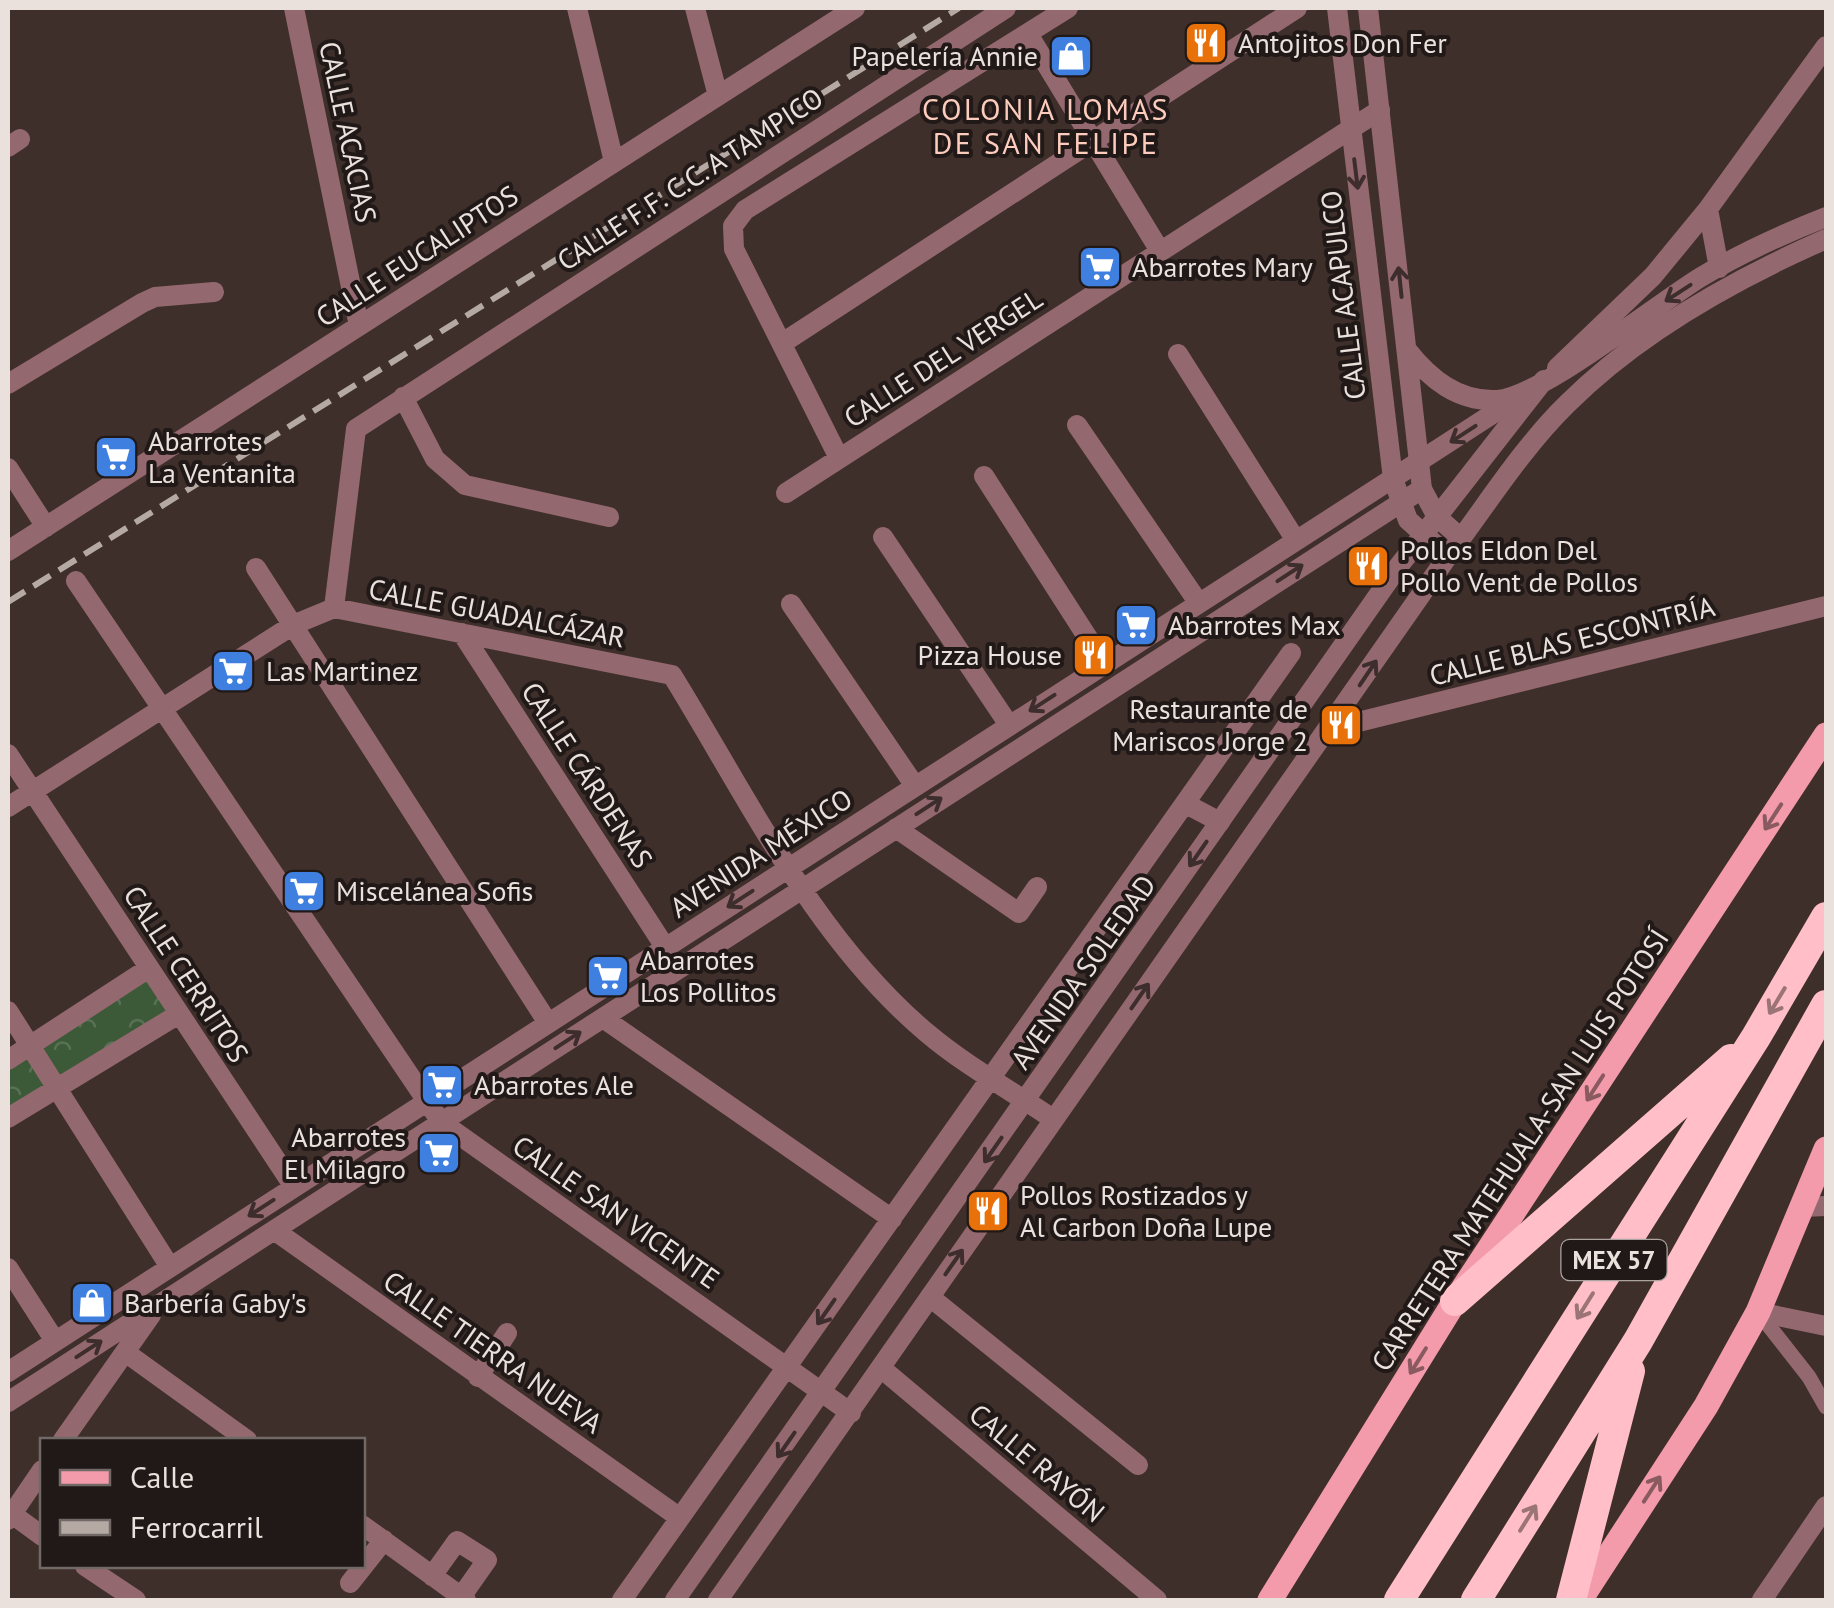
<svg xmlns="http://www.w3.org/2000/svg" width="1834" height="1608" viewBox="0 0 1834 1608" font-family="'PT Sans',sans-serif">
  <defs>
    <pattern id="park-crowns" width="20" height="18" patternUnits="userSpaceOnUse" patternTransform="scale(2.5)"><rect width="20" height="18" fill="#3c5938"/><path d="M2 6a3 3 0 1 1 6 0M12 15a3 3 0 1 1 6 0" fill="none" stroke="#587154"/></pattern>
  </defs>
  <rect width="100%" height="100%" fill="#3f2f2a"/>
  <path fill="url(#park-crowns)" d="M147 975 171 1013 8 1115V1063Z"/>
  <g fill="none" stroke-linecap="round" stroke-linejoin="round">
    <path stroke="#94686f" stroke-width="15" d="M1758 1312 1809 1377 1826 1407"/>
    <path stroke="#94686f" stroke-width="20" d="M294 8 359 326
      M577 8 614 162
      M695 8 718 96
      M1028 34 1160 251
      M8 147 20 139
      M1708 209 1719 268
      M784 342 1297 8
      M1178 354 1295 539
      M1557 368 1653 276 1708 209 1826 46
      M8 384 142 303 155 297 214 292
      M403 397 435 459 465 485 609 517
      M1077 425 1198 602
      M839 458 734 249 733 226 745 210 1068 8
      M8 468 46 527
      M984 476 1104 663
      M786 493 1380 110
      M883 537 1009 725
      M8 551 855 8
      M256 568 548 1023
      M76 581 441 1122 851 1413
      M791 604 915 786
      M334 608 356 429 1006 8
      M462 633 665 947
      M1330 729 1826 606
      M8 754 294 1187
      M1186 804 1220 822
      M8 807 293 625 334 608 672 675C748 798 815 939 927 1033 966 1066 1012 1091 1053 1119
      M896 828 1019 913 1037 887
      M8 1011 170 1267
      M603 1018 892 1219
      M8 1060 149 968
      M8 1118 179 1014
      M1803 1207 1826 1206
      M274 1230 680 1518
      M8 1268 55 1341
      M930 1297 1138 1465
      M1758 1312 1826 1326
      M125 1352 247 1440
      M881 1368 1157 1600
      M8 1372 1522 395
      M478 1377 507 1333
      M8 1402 1422 489
      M63 1440 151 1315
      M8 1511 42 1536
      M8 1520 42 1470
      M362 1525 466 1600
      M85 1566 136 1600
      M432 1576 457 1541 487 1560 461 1597
      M350 1583 384 1540
      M622 1600 1291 653
      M1762 1600 1826 1506"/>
    <path stroke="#94686f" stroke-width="20" d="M1337 8 1393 479 1408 520 1448 556
      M1368 8 1422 489 1437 517 1461 538
      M1407 350C1430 379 1458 402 1497 400 1540 398 1658 303 1701 277 1741 253 1783 234 1826 217
      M675 1600 1398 567 1544 380
      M718 1600 1448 556C1486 506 1522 448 1567 404 1638 333 1735 279 1826 239"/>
    <path stroke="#f39aab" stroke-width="25" d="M1270 1600 1455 1301 1826 735
      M1580 1600 1706 1406 1758 1312 1826 1149"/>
    <path stroke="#ffbec8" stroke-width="30" d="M1455 1301 1731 1059
      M1399 1600 1756 1037 1826 917
      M1476 1600 1638 1341 1826 1005
      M1571 1600 1630 1371"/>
    <path stroke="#b5a9a4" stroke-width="6" stroke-dasharray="20 10" stroke-linecap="butt" d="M8 602 959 8"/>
  </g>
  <defs><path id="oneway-shaft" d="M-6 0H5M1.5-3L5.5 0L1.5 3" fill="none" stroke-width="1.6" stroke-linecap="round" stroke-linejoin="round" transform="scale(2.5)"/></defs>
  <g stroke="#3d2d2d">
    <use href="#oneway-shaft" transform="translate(1356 174) rotate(83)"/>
    <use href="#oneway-shaft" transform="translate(1400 282) rotate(-96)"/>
    <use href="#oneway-shaft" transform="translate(1678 293) rotate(147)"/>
    <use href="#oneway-shaft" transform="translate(1463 434) rotate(147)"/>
    <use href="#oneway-shaft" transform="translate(1290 573) rotate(-33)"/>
    <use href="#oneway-shaft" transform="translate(1368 673) rotate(-56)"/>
    <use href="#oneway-shaft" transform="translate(1042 703) rotate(147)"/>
    <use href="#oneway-shaft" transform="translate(929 806) rotate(-33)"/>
    <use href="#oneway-shaft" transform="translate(1198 854) rotate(125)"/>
    <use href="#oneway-shaft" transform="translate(740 899) rotate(147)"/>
    <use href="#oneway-shaft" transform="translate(1140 996) rotate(-55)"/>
    <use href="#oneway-shaft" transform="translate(568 1040) rotate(-33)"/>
    <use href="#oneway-shaft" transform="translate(993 1150) rotate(125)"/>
    <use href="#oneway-shaft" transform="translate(261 1208) rotate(147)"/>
    <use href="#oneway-shaft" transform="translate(954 1262) rotate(-55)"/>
    <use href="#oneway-shaft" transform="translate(826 1312) rotate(125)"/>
    <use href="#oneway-shaft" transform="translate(89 1349) rotate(-33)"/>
    <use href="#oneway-shaft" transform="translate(786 1445) rotate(125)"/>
  </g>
  <g stroke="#8a5a61">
    <use href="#oneway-shaft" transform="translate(1773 817) rotate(123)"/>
    <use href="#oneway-shaft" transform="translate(1595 1088) rotate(123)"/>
    <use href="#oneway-shaft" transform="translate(1418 1361) rotate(122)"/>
    <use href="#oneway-shaft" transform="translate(1652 1489) rotate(-57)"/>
  </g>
  <g stroke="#9b7478">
    <use href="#oneway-shaft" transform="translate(1777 1001) rotate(121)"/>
    <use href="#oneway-shaft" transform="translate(1585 1306) rotate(122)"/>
    <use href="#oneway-shaft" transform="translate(1528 1518) rotate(-58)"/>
  </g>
  <defs>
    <g id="restaurant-square" transform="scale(2.25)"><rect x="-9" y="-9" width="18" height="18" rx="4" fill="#e8710a" stroke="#201917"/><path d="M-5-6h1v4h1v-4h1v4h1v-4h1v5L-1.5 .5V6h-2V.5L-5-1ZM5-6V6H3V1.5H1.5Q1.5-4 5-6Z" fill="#fff"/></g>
    <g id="shop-square" transform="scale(2.25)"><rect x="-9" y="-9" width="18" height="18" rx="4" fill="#3f7fe0" stroke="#201917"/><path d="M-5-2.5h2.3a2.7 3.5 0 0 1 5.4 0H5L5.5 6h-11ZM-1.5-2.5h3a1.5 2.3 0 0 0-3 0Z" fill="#fff"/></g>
    <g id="supermarket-square" transform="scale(2.25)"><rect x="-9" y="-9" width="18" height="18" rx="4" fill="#3f7fe0" stroke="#201917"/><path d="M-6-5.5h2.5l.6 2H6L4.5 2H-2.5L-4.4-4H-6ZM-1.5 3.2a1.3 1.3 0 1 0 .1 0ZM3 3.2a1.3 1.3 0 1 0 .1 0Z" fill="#fff"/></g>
  </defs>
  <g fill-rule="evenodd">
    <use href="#restaurant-square" x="1206" y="43"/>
    <use href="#shop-square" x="1071" y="56"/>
    <use href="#supermarket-square" x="1100" y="267"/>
    <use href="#supermarket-square" x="116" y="457"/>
    <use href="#restaurant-square" x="1368" y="566"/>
    <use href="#supermarket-square" x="1136" y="625"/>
    <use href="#restaurant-square" x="1094" y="655"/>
    <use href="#supermarket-square" x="233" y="671"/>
    <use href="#restaurant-square" x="1341" y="725"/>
    <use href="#supermarket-square" x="304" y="891"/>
    <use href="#supermarket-square" x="608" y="976"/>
    <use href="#supermarket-square" x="442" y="1085"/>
    <use href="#supermarket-square" x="439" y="1153"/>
    <use href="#restaurant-square" x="988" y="1211"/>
    <use href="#shop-square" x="92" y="1303"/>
  </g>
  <g text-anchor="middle" stroke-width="8" stroke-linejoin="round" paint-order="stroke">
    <rect fill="#201917" stroke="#ada4a1" stroke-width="2.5" x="1561.5" y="1240" width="105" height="40" rx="8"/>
    <g font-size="25" font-weight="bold" fill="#eae0dc">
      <text x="1614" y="1269">MEX 57</text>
    </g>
    <g font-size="28" fill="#eae0dc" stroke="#201917" text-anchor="start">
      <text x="1238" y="53">Antojitos Don Fer</text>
      <text x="1038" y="66" text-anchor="end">Papelería Annie</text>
      <text x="1132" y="277">Abarrotes Mary</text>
      <text x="148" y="451">Abarrotes<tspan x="148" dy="32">La Ventanita</tspan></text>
      <text x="1400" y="560">Pollos Eldon Del<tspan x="1400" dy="32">Pollo Vent de Pollos</tspan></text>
      <text x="1168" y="635">Abarrotes Max</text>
      <text x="1062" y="665" text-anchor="end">Pizza House</text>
      <text x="266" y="681">Las Martinez</text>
      <text x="1308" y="719" text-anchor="end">Restaurante de<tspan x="1308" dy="32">Mariscos Jorge 2</tspan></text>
      <text x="336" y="901">Miscelánea Sofis</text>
      <text x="640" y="970">Abarrotes<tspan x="640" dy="32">Los Pollitos</tspan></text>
      <text x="474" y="1095">Abarrotes Ale</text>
      <text x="406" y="1147" text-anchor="end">Abarrotes<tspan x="406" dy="32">El Milagro</tspan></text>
      <text x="1020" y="1205">Pollos Rostizados y<tspan x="1020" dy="32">Al Carbon Doña Lupe</tspan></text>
      <text x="124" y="1313">Barbería Gaby's</text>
    </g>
    <g font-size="28" fill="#eae0dc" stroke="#201917">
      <text transform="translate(348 132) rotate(78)" y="10">CALLE ACACIAS</text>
      <text transform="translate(690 179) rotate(-33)" y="10">CALLE F.F. C.C. A TAMPICO</text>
      <text transform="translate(417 256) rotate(-33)" y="10">CALLE EUCALIPTOS</text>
      <text transform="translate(1343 295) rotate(-97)" y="10">CALLE ACAPULCO</text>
      <text transform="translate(943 358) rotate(-33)" y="10">CALLE DEL VERGEL</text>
      <text transform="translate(497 613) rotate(11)" y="10">CALLE GUADALCÁZAR</text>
      <text transform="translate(1572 641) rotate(-14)" y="10">CALLE BLAS ESCONTRÍA</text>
      <text transform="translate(587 775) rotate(57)" y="10">CALLE CÁRDENAS</text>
      <text transform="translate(761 853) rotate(-33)" y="10">AVENIDA MÉXICO</text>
      <text transform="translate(1083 972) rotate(-55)" y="10">AVENIDA SOLEDAD</text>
      <text transform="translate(186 974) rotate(57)" y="10">CALLE CERRITOS</text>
      <text transform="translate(1520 1150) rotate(-57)" y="10">CARRETERA MATEHUALA-SAN LUIS POTOSÍ</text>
      <text transform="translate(616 1212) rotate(35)" y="10">CALLE SAN VICENTE</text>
      <text transform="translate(493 1352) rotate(35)" y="10">CALLE TIERRA NUEVA</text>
      <text transform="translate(1037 1463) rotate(40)" y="10">CALLE RAYÓN</text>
    </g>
    <g font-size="30" letter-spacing="2.5" fill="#fdccbc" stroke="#201917">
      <text x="1046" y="120">COLONIA LOMAS<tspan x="1046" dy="34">DE SAN FELIPE</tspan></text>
    </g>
  </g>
  <rect width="1834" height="1608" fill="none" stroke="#eae0dc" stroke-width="20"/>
  <rect x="40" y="1438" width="325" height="130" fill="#201917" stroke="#716966" stroke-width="2.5"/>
  <rect x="60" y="1470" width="50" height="15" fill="#f39aab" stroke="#716966" stroke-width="2.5"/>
  <text x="130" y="1488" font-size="30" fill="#eae0dc">Calle</text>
  <rect x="60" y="1520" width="50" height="15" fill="#b5a9a4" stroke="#716966" stroke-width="2.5"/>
  <text x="130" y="1538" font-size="30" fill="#eae0dc">Ferrocarril</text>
</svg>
